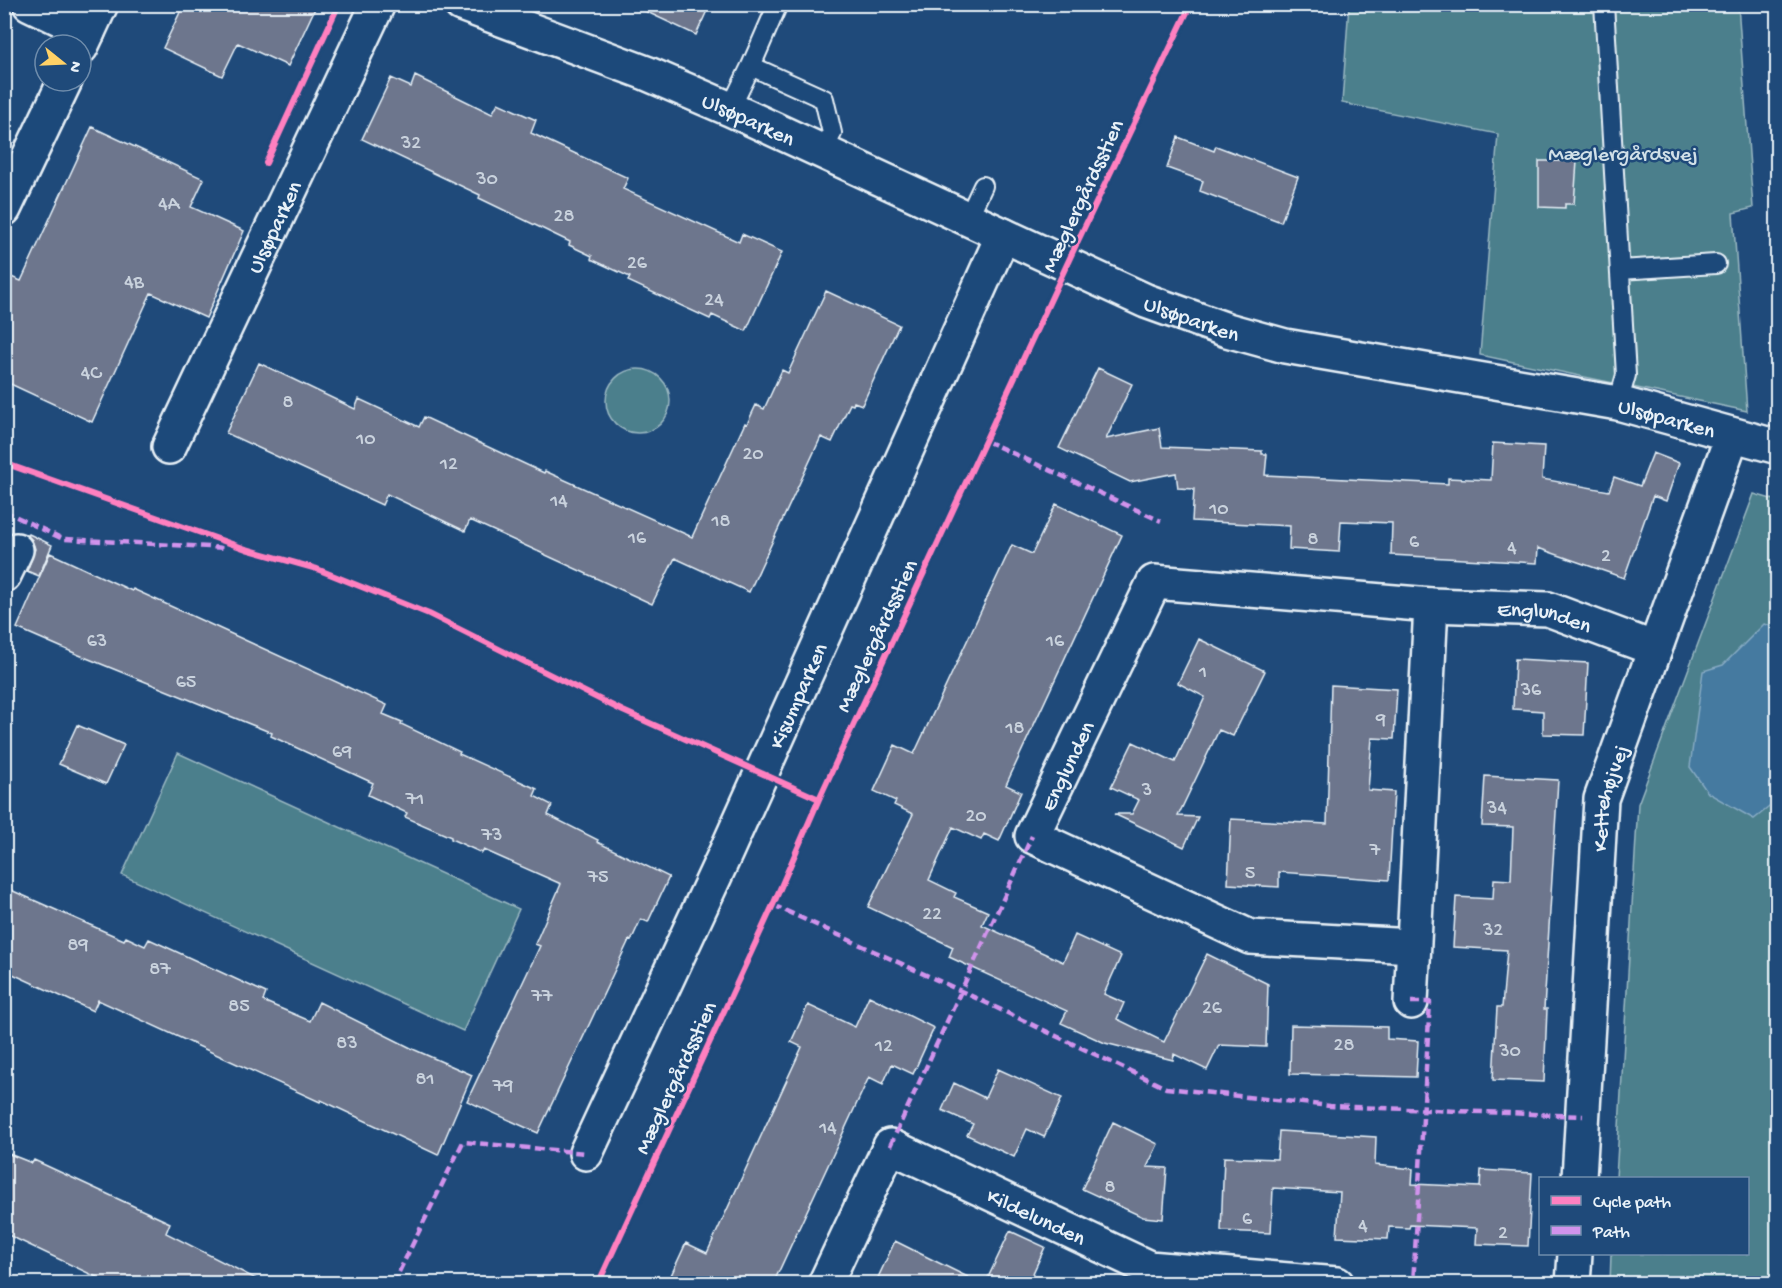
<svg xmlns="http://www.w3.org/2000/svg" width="1782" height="1288" viewBox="0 0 1782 1288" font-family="'Gochi Hand',sans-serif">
  <rect width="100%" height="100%" fill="#1f4a7a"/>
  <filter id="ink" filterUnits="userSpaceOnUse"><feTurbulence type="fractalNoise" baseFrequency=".0167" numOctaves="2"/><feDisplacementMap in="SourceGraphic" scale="12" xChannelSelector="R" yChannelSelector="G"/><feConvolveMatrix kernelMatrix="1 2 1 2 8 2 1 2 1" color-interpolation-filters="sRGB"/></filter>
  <g filter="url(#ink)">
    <path fill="#4c7f8c" stroke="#9ab8c2" stroke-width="1.5" d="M1349 5H1738L1753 208 1733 213 1747 411 1480 355 1498 134 1342 103Z
      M606 401a32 32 0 1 1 64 0a32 32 0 1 1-64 0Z
      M1754 494 1778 501 1777 1283 1610 1284 1611 1254H1748V1178H1616L1638 804Z
      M178 753 519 909 463 1031 122 875Z"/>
    <path fill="#447aa0" stroke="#86aac3" stroke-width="1.5" d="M1764 624 1777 627 1778 800 1754 819 1708 793 1690 767 1703 671 1723 665Z"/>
    <path fill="#6d768d" stroke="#e8f1f8" stroke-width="1.5" d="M184 4H317L288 66 238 43 222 76 163 48Z
      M630 4H710L696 35Z
      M415 76 492 114 498 103 536 120 531 133 628 178 623 189 739 242 742 234 782 252 746 331 712 315 710 319 628 281 630 277 591 259 592 256 569 245 570 242 479 198 480 195 362 139 391 78 411 87Z
      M92 127 204 179 191 207 244 231 206 318 151 293 92 422 4 381V274L21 281Z
      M1178 137 1214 151 1216 146 1298 177 1281 222 1200 191 1203 181 1167 168Z
      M1539 161H1577L1574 204H1565V208L1539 207Z
      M826 291 899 325 862 405 854 402 853 405 850 404 832 442 821 437 749 592 675 558 652 604 470 520 465 531 387 494 382 505 226 433 259 363 355 409 359 399 419 427 424 417 544 473 545 471 692 537 745 423 747 424 756 405 764 409 782 370 788 373Z
      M1098 368 1132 384 1106 439 1159 428 1162 447 1262 451V454H1267L1265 475 1448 484V478L1491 480 1493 443 1544 446 1542 479 1609 491 1614 477 1640 486 1653 453 1679 463 1666 501 1653 496 1624 578 1538 548 1537 563 1391 555 1392 523 1341 521 1339 552 1289 549 1290 526 1192 521 1194 489 1178 488 1176 473 1130 482 1059 448Z
      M1056 504 1122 535 1006 785 1021 792 999 841 984 834 981 840 953 827 929 880 956 893 954 897 988 912 982 925 1063 962 1075 935 1121 956 1104 994 1124 1003 1117 1019 1164 1042 1207 954 1268 984 1266 1047 1219 1045 1207 1070 1174 1054 1173 1060 1105 1043 1061 1023 1067 1011 949 957 953 947 868 907 913 814 894 805 896 801 874 791 895 745 914 754 1012 545 1032 554Z
      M29 534 52 545 39 576 27 571 35 549 32 540 28 536Z
      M50 553 132 591 133 589 387 705 383 714 402 722 401 724 460 752 459 754 537 789 534 796 552 805 548 815 598 840 597 842 669 877 648 922 641 919 631 941 629 940 538 1133 467 1101 540 946 535 944 561 884 484 850 482 853 451 839V837L405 817 407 813 368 795 373 783 271 736 272 733 79 655 17 628Z
      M1199 639 1265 671 1233 736 1219 730 1178 816 1198 817 1184 847 1114 814H1132L1139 800 1111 787 1133 742 1175 762 1205 697 1178 683Z
      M1515 659 1588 663 1584 735 1543 734V711L1513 709Z
      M1331 685 1397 689 1394 739 1372 738 1368 790 1394 792 1389 880 1279 872V887L1228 884 1231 819 1327 824Z
      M77 725 124 745 106 784 59 764Z
      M1485 776 1558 780 1544 1009H1547L1544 1082 1493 1080 1497 1007H1502L1507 950 1453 947 1456 897 1493 899 1494 879 1511 880 1513 827 1482 826Z
      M4 887 124 940 126 937 145 946 149 939 266 993 263 1001 310 1021 319 1002 415 1050 472 1075 438 1155 321 1100 320 1102 98 1000 93 1011 4 970Z
      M869 996 934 1028 913 1074 892 1064 883 1084 869 1077 773 1284H667L686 1243 707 1253 802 1047 791 1042 808 1005 855 1027Z
      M1291 1025 1387 1027V1039L1418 1041 1416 1077 1290 1074Z
      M998 1069 1062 1098 1044 1137 1027 1129 1014 1157 967 1135 973 1124 942 1110 954 1083 985 1098Z
      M1113 1122 1158 1144 1147 1167 1167 1168 1163 1219 1143 1217 1082 1189Z
      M1279 1131 1376 1137 1375 1165 1413 1169 1412 1184 1480 1187 1481 1170 1532 1173 1528 1246 1476 1244 1477 1228 1410 1225 1409 1228 1389 1227 1388 1239 1337 1237 1340 1192 1273 1188 1271 1233 1221 1231 1224 1157 1277 1159Z
      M4 1152 32 1163 34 1160 170 1223 166 1233 266 1284H111L4 1233Z
      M1010 1231 1045 1247 1028 1284H985Z
      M895 1241 933 1260 982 1284H875Z"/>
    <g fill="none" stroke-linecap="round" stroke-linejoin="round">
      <g stroke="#e8f1f8" stroke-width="22">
        <path id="lane" d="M1604 4 1626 375 1618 403
          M751 66 778 4
          M730 109 751 66 824 99 832 133 823 153
          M967 220 983 186
          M1620 270 1716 264"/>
      </g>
      <g stroke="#e8f1f8" stroke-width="38">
        <g id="street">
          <path d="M30 4 88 32 81 47"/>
          <path id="s1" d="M461 4 646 73 730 109 1146 301 1227 330 1285 346 1618 403 1778 447"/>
          <path d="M88 32 101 4"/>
          <path d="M4 209 65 81"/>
          <path id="s2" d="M169 447 378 4"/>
          <path d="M4 575 16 550"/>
          <path id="s3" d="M1413 946 1250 937 1032 836 1154 582 1431 605 1548 609 1655 649"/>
          <path d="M1411 1002 1431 605"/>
          <path id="s4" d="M586 1153 726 852 1003 235"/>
          <path id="s5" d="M1579 1178 1601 799 1732 436"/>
          <path id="s6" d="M825 1284 890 1146 1149 1268 1337 1284"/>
          <path d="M1573 1284 1575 1254"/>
        </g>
      </g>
      <use href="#lane" stroke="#1f4a7a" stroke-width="18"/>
      <use href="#street" stroke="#1f4a7a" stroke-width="33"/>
      <path stroke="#d193ec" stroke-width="4.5" stroke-dasharray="9 4.5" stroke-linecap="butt" d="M986 441 1161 521
        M4 511 63 539 226 548
        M773 905 961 991 1166 1088 1330 1106 1583 1116
        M1411 1002H1430L1413 1284
        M890 1146 1032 836
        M4 1279 13 1284
        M393 1284 463 1142 586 1153"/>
      <g stroke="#1f4a7a" stroke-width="10">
        <path id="cycleway" d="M266 163 339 4
          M4 463 246 549 317 569 429 614 623 711 819 799
          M598 1284 773 905 819 799 1075 247 1191 4"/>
      </g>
      <use href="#cycleway" stroke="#ff80c0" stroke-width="6"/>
    </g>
  </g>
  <g text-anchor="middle" stroke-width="5" stroke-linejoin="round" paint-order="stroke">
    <g font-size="20" fill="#c9d2dd">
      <text x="411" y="148">32</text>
      <text x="487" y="184">30</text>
      <text x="169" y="209">4A</text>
      <text x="564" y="221">28</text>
      <text x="637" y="268">26</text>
      <text x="134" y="287">4B</text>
      <text x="714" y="305">24</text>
      <text x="91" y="378">4C</text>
      <text x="288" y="407">8</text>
      <text x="366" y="444">10</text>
      <text x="753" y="459">20</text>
      <text x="449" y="469">12</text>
      <text x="559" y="506">14</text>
      <text x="1219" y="514">10</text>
      <text x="721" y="526">18</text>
      <text x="637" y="543">16</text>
      <text x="1313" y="544">8</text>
      <text x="1414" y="547">6</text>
      <text x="1512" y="553">4</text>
      <text x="1606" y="561">2</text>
      <text x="97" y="646">63</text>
      <text x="1055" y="646">16</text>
      <text x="1203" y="677">1</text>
      <text x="186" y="687">65</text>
      <text x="1531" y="695">36</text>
      <text x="1381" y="725">9</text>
      <text x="1015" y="733">18</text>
      <text x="342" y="757">69</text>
      <text x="1147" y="795">3</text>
      <text x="415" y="804">71</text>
      <text x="1497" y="813">34</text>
      <text x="976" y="821">20</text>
      <text x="492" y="840">73</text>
      <text x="1375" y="855">7</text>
      <text x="1250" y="878">5</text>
      <text x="598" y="882">75</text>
      <text x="932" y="919">22</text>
      <text x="1493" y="935">32</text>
      <text x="78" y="950">89</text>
      <text x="160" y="974">87</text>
      <text x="542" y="1001">77</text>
      <text x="239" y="1011">85</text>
      <text x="1212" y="1013">26</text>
      <text x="347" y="1048">83</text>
      <text x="1344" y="1050">28</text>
      <text x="884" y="1051">12</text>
      <text x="1510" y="1056">30</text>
      <text x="425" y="1084">81</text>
      <text x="503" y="1091">79</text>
      <text x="828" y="1133">14</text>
      <text x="1110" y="1192">8</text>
      <text x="1247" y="1224">6</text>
      <text x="1363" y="1231">4</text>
      <text x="1503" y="1238">2</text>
    </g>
    <g font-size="22" fill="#e8f1f8" stroke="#1f4a7a">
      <text dy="8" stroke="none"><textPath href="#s1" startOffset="310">Ulsøparken</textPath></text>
      <text transform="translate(1081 195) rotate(-65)" y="8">Mæglergårdsstien</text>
      <text dy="8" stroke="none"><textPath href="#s2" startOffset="244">Ulsøparken</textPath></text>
      <text dy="8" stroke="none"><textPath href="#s1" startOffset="796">Ulsøparken</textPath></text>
      <text dy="8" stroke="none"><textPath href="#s1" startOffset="1282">Ulsøparken</textPath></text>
      <text dy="8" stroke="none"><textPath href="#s3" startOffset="1078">Englunden</textPath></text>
      <text transform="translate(875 635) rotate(-65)" y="8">Mæglergårdsstien</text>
      <text dy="8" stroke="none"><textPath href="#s4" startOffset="504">Kisumparken</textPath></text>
      <text dy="8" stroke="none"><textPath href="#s3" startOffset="482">Englunden</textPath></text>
      <text dy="8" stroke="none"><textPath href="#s5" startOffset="382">Kettehøjvej</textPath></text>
      <text transform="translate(674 1077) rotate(-65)" y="8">Mæglergårdsstien</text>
      <text dy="8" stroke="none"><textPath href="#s6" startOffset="315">Kildelunden</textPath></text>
    </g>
    <g font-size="22" fill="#d1e0e8" stroke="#1f4a7a">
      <text x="1623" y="160">Mæglergårdsvej</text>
    </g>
  </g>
  <rect width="1782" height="1288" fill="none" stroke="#1f4a7a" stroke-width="24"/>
  <rect x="12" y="12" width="1758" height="1264" fill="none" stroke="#e8f1f8" stroke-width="2" filter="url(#ink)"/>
  <rect x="1539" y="1177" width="210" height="78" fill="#1f4a7a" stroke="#6f8dac" stroke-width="1.5"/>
  <rect x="1551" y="1196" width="30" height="9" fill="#ff80c0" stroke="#6f8dac" stroke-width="1.5"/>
  <text x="1593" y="1207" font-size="18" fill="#e8f1f8">Cycle path</text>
  <rect x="1551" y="1226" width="30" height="9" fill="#d193ec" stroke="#6f8dac" stroke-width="1.5"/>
  <text x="1593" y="1237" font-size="18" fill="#e8f1f8">Path</text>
  <g transform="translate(63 63) rotate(108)"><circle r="28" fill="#1f4a7a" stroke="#6f8dac" stroke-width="1.5"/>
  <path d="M0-4.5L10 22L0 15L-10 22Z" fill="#ffd166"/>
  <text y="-9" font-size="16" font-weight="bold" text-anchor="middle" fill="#e8f1f8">N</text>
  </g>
</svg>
